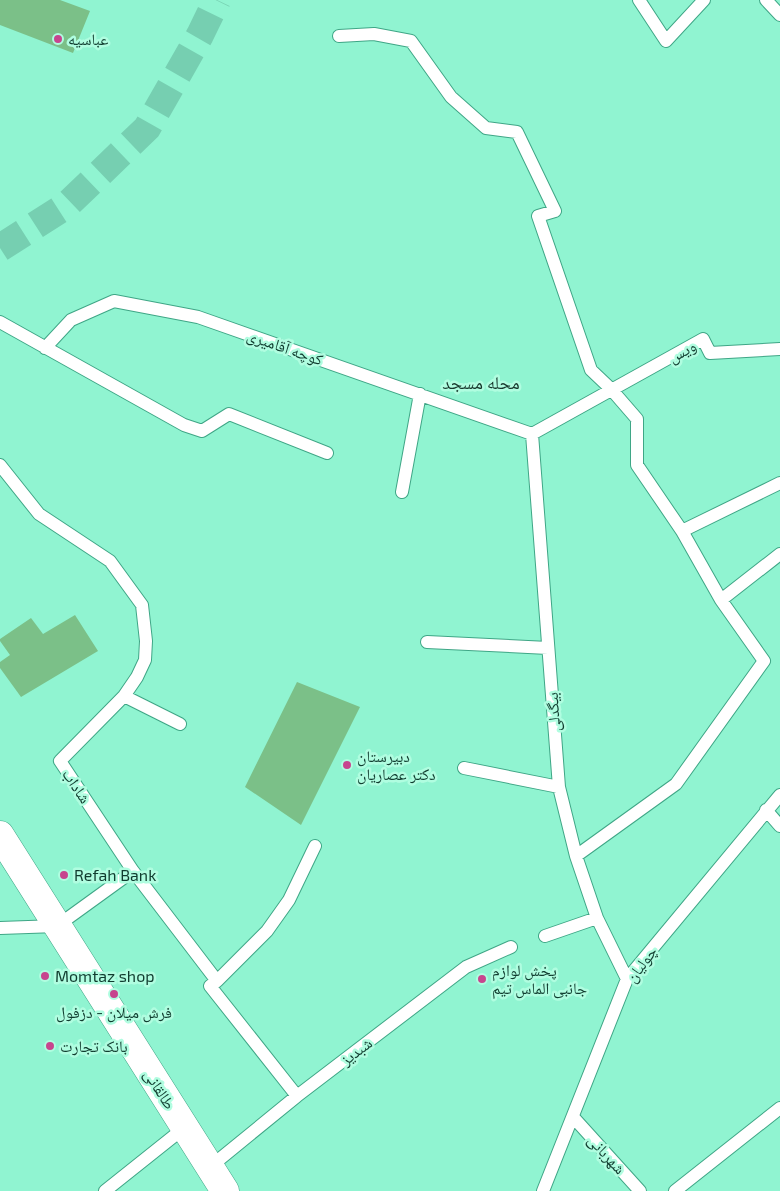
<svg xmlns="http://www.w3.org/2000/svg" width="780" height="1191" viewBox="0 0 780 1191" font-family="'Exo 2','Noto Naskh Arabic',sans-serif">
  <rect width="100%" height="100%" fill="#90f4d1"/>
  <path fill="#7bc088" d="M0 0H60L90 11 73 53 0 25Z
    M75 615 98 651 21 697 0 668V662L10 655 0 641V639L31 618 43 634Z
    M297 682 360 707 301 825 245 787Z"/>
  <g fill="none" stroke-linecap="round" stroke-linejoin="round">
    <path stroke="#76cfb1" stroke-width="28" stroke-dasharray="28 14" stroke-linecap="butt" d="M0 248 67 205 147 128 200 35 217 0"/>
    <g stroke="#3fa686" stroke-width="14">
      <path id="service" d="M639 0 666 41 704 0
        M766 0 780 15
        M339 36 374 34 411 41 451 97 486 128 517 132 555 211 538 216 591 370 611 389 637 419V465L682 531 721 600 764 661 676 784 576 856
        M0 322 184 425 202 431 229 414 327 453
        M45 348 71 320 114 301 198 317 532 434
        M532 434 559 787 576 856 597 918 627 979
        M532 434 703 339 710 353 780 349
        M0 465 39 514 110 561 142 605 146 641 145 660 137 677 124 696 60 761 133 871 217 981 210 986 297 1096
        M402 492 420 394
        M682 531 780 483
        M721 600 780 554
        M427 642 548 648
        M124 696 180 724
        M464 768 559 787
        M766 810 780 826
        M0 928 57 926 133 871
        M545 936 597 918
        M217 981 267 931 289 900 315 846
        M574 1118 640 1191
        M210 1167 297 1096 466 967 511 947
        M105 1191 184 1128
        M543 1191 627 979 780 795
        M675 1191 780 1108"/>
    </g>
    <g stroke="#3fa686" stroke-width="29">
      <path id="secondary" d="M0 835 225 1191"/>
    </g>
    <use href="#service" stroke="#fff" stroke-width="12"/>
    <use href="#secondary" stroke="#fff" stroke-width="28"/>
  </g>
  <g fill="#c7458e" stroke="#b0fde0" stroke-width="2">
    <circle cx="58" cy="39" r="5"/>
    <circle cx="347" cy="765" r="5"/>
    <circle cx="64" cy="875" r="5"/>
    <circle cx="45" cy="976" r="5"/>
    <circle cx="482" cy="979" r="5"/>
    <circle cx="114" cy="994" r="5"/>
    <circle cx="50" cy="1046" r="5"/>
  </g>
  <g text-anchor="middle" stroke-width="5" stroke-linejoin="round" paint-order="stroke">
    <g font-size="16" fill="#103c2f" stroke="#b0fde0" text-anchor="start">
      <text x="68" y="45">عباسیه</text>
      <text x="357" y="762">دبیرستان<tspan x="357" dy="18">دکتر عصاریان</tspan></text>
      <text x="74" y="881">Refah Bank</text>
      <text x="492" y="976">پخش لوازم<tspan x="492" dy="18">جانبی الماس تیم</tspan></text>
      <text x="55" y="982">Momtaz shop</text>
      <text x="114" y="1018" text-anchor="middle">فرش میلان - دزفول</text>
      <text x="60" y="1052">بانک تجارت</text>
    </g>
    <g font-size="16" fill="#103c2f" stroke="#b0fde0">
      <text transform="translate(285 347) rotate(19)" y="6">کوچه آقامیری</text>
      <text transform="translate(682 351) rotate(-28)" y="6">ویس</text>
      <text transform="translate(553 712) rotate(-94)" y="6">بیگدلی</text>
      <text transform="translate(77 786) rotate(56)" y="6">شاداب</text>
      <text transform="translate(641 964) rotate(-53)" y="6">چولیان</text>
      <text transform="translate(356 1051) rotate(-37)" y="6">شبدیز</text>
      <text transform="translate(160 1089) rotate(58)" y="6">طالقانی</text>
      <text transform="translate(607 1154) rotate(48)" y="6">شهربانی</text>
    </g>
    <g font-size="18" fill="#17372c" stroke="#b0fde0">
      <text x="481" y="389">محله مسجد</text>
    </g>
  </g>
</svg>
